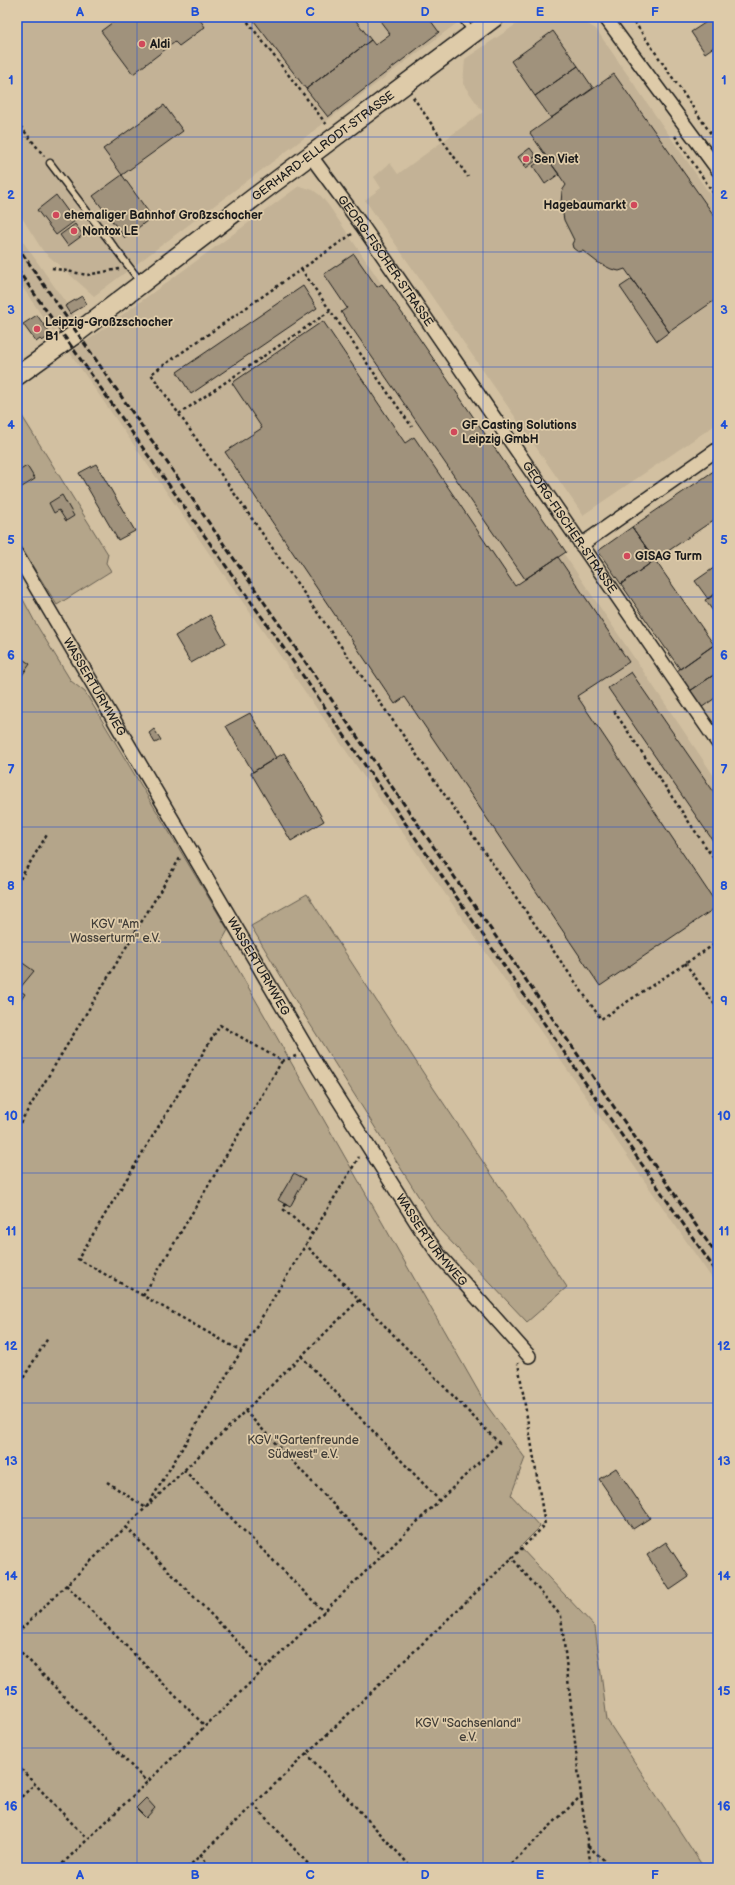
<svg xmlns="http://www.w3.org/2000/svg" width="735" height="1885" viewBox="0 0 735 1885" font-family="'Balsamiq Sans',sans-serif">
  <rect width="100%" height="100%" fill="#d2c0a1"/>
  <filter id="ink" filterUnits="userSpaceOnUse"><feTurbulence type="fractalNoise" baseFrequency=".025" numOctaves="2"/><feDisplacementMap in="SourceGraphic" scale="8" xChannelSelector="R" yChannelSelector="G"/><feConvolveMatrix kernelMatrix="1 2 1 2 8 2 1 2 1" color-interpolation-filters="sRGB"/></filter>
  <g filter="url(#ink)">
    <path fill="#c3b296" d="M17 17H465L94 296 43 251 17 210Z
      M527 17H576L596 29 718 206V423L583 515 365 200 381 188 374 177 390 163 398 174 483 112 463 84 465 59Z
      M299 186 313 190 321 196 329 206 718 782V1287L70 353Z
      M17 233 75 316 53 332 17 279Z
      M718 672V737L687 693Z"/>
    <path fill="#b4a58a" stroke="#686053" d="M17 408 108 554 106 563 111 571 57 605 17 541Z
      M17 588 36 624 71 681 85 692 228 930 222 941 485 1403 525 1458 511 1495 540 1527 520 1547 595 1627 607 1720 704 1868H17Z
      M307 894 426 1077 567 1287 527 1322 439 1229 303 1013 251 926Z"/>
    <path fill="#a0927c" stroke="#1c1c1c" d="M120 17H198L205 27 179 46 175 42 133 74 101 31Z
      M251 17H353L371 40 306 89Z
      M377 17H428L439 32 328 117 306 89 371 40 375 45 390 34Z
      M714 17H718V44L705 53 691 32Z
      M553 31 578 66 535 96 511 61Z
      M578 66 593 88 551 118 535 96Z
      M614 74 718 221V298L669 332 625 269 619 271 611 269 597 262 583 251 578 252 573 248 572 244 574 240 564 220 561 203 562 191 566 185 530 133Z
      M164 105 183 131 122 175 103 149Z
      M530 148 536 156 524 165 518 157Z
      M536 156 538 159 526 168 524 165Z
      M546 157 559 174 545 184 533 166Z
      M122 175 152 217 125 238 93 196Z
      M56 195 75 221 56 235 37 210Z
      M75 224 83 235 68 246 60 235Z
      M354 254 377 287 382 284 566 552 525 579 341 312 347 308 324 274Z
      M632 279 669 332 657 341 620 287Z
      M303 286 317 308 191 394 177 372Z
      M82 296 87 304 70 314 65 306Z
      M37 315 51 335 42 341 40 339 36 342 23 324Z
      M323 321 405 443 414 437 515 586 558 557 629 662 577 696 718 906 600 986 405 697 395 704 225 452 262 428 232 383Z
      M96 464 135 531 118 540 79 473Z
      M27 466 35 479 17 490V472Z
      M718 468V517L655 560 632 527Z
      M62 495 74 516 66 521 59 510 54 513 49 503Z
      M632 527 655 560 621 584 598 551Z
      M655 560 714 645 680 669 621 584Z
      M718 565V592L708 599 695 581Z
      M718 592V618L705 600Z
      M210 615 226 643 191 663 175 636Z
      M718 642V672L687 693 674 673Z
      M21 658 30 664 21 677 17 674V665Z
      M631 672 718 798V848L608 688Z
      M718 672V696L698 710 687 693Z
      M250 713 276 758 253 772 226 726Z
      M154 729 161 740 155 743 149 733Z
      M284 753 324 821 291 841 251 773Z
      M17 959 34 971 20 988 17 986Z
      M17 989 25 994 17 1006Z
      M294 1173 305 1179 290 1207 278 1200Z
      M616 1468 650 1518 633 1529 599 1479Z
      M666 1542 689 1577 670 1590 647 1555Z
      M146 1798 155 1808 146 1818 136 1808Z"/>
    <g fill="none" stroke-linecap="round" stroke-linejoin="round">
      <g stroke="#1c1c1c" stroke-width="9">
        <path id="service" d="M461 17 472 32
          M50 163 140 281"/>
      </g>
      <g stroke="#1c1c1c" stroke-width="16">
        <g id="minor">
          <path d="M605 17 718 170"/>
          <path id="s1" d="M310 155 363 227 718 743"/>
          <path d="M581 545 718 449"/>
          <path id="s2" d="M17 555 319 1069 420 1228 439 1255 529 1356"/>
        </g>
      </g>
      <g stroke="#1c1c1c" stroke-width="21">
        <g id="secondary">
          <path id="s3" d="M17 376 77 333 260 193 495 17"/>
        </g>
      </g>
      <path stroke="#1c1c1c" stroke-width="2.5" stroke-dasharray="3 3" stroke-linecap="butt" d="M244 17 327 125
        M585 17 593 22
        M631 17 718 144
        M209 18V17
        M413 97 468 177
        M17 122 44 156
        M675 136 718 200
        M352 234 151 374 601 1019 718 942
        M52 268 87 275 119 269
        M301 269 412 427
        M179 414 330 311
        M614 711 718 865
        M17 884 48 833
        M685 963 718 1009
        M282 1061 296 1056
        M17 1128 180 858
        M286 1204 283 1209 312 1234
        M143 1296 282 1061 220 1025 78 1259 241 1351
        M301 1356 439 1500
        M17 1388 48 1338
        M245 1411 382 1556
        M184 1470 324 1612
        M107 1482 146 1508 359 1157
        M126 1527 264 1669
        M66 1585 205 1726
        M17 1633 359 1300
        M17 1648 147 1782
        M306 1753 412 1868
        M17 1765 87 1839
        M581 1796 591 1868
        M17 1801 35 1784
        M253 1804 312 1868
        M588 1846 613 1868
        M200 1855 211 1868
        M58 1868 499 1443 306 1245
        M187 1868 512 1558
        M507 1868 581 1796 561 1616 512 1558 545 1525 518 1363"/>
      <use href="#service" stroke="#decba9" stroke-width="6"/>
      <use href="#minor" stroke="#decba9" stroke-width="13"/>
      <use href="#secondary" stroke="#decba9" stroke-width="18"/>
      <path stroke="#1c1c1c" stroke-width="3" stroke-dasharray="6 3" stroke-linecap="butt" d="M17 246 718 1257
        M17 269 292 660 718 1274"/>
    </g>
  </g>
  <path fill="none" stroke="#1d4ed8" stroke-width="1" stroke-opacity="0.55" d="M137 17V1868M252 17V1868M368 17V1868M483 17V1868M598 17V1868M17 137H718M17 252H718M17 367H718M17 482H718M17 597H718M17 712H718M17 827H718M17 942H718M17 1058H718M17 1173H718M17 1288H718M17 1403H718M17 1518H718M17 1633H718M17 1748H718"/>
  <g fill="#d1495b" stroke="#decba9" stroke-width="1.5">
    <circle cx="142" cy="44" r="4"/>
    <circle cx="526" cy="159" r="4"/>
    <circle cx="634" cy="205" r="4"/>
    <circle cx="56" cy="215" r="4"/>
    <circle cx="74" cy="231" r="4"/>
    <circle cx="37" cy="329" r="4"/>
    <circle cx="454" cy="432" r="4"/>
    <circle cx="627" cy="556" r="4"/>
  </g>
  <g text-anchor="middle" stroke-width="3.5" stroke-linejoin="round" paint-order="stroke">
    <g font-size="12" font-weight="bold" fill="#1c1c1c" stroke="#decba9" text-anchor="start">
      <text x="150" y="48">Aldi</text>
      <text x="534" y="163">Sen Viet</text>
      <text x="626" y="209" text-anchor="end">Hagebaumarkt</text>
      <text x="64" y="219">ehemaliger Bahnhof Großzschocher</text>
      <text x="82" y="235">Nontox LE</text>
      <text x="45" y="326">Leipzig-Großzschocher<tspan x="45" dy="14">B1</tspan></text>
      <text x="462" y="429">GF Casting Solutions<tspan x="462" dy="14">Leipzig GmbH</tspan></text>
      <text x="635" y="560">GISAG Turm</text>
    </g>
    <g font-size="12" fill="#1c1c1c" stroke="#decba9">
      <text dy="4" stroke="none"><textPath href="#s3" startOffset="383">GERHARD-ELLRODT-STRASSE</textPath></text>
      <text dy="4" stroke="none"><textPath href="#s1" startOffset="130">GEORG-FISCHER-STRASSE</textPath></text>
      <text dy="4" stroke="none"><textPath href="#s1" startOffset="454">GEORG-FISCHER-STRASSE</textPath></text>
      <text dy="4" stroke="none"><textPath href="#s2" startOffset="153">WASSERTURMWEG</textPath></text>
      <text dy="4" stroke="none"><textPath href="#s2" startOffset="477">WASSERTURMWEG</textPath></text>
      <text dy="4" stroke="none"><textPath href="#s2" startOffset="801">WASSERTURMWEG</textPath></text>
    </g>
    <g font-size="12" fill="#423e38" stroke="#decba9">
      <text x="115" y="928">KGV "Am<tspan x="115" dy="14">Wasserturm" e.V.</tspan></text>
      <text x="303" y="1444">KGV "Gartenfreunde<tspan x="303" dy="14">Südwest" e.V.</tspan></text>
      <text x="468" y="1727">KGV "Sachsenland"<tspan x="468" dy="14">e.V.</tspan></text>
    </g>
  </g>
  <rect width="735" height="1885" fill="none" stroke="#decba9" stroke-width="44"/>
  <rect x="22" y="22" width="691" height="1841" fill="none" stroke="#1d4ed8" stroke-width="1.5"/>
  <g font-size="13" text-anchor="middle" font-weight="bold" fill="#1d4ed8">
    <text x="80" y="16">A</text>
    <text x="195" y="16">B</text>
    <text x="310" y="16">C</text>
    <text x="425" y="16">D</text>
    <text x="540" y="16">E</text>
    <text x="655" y="16">F</text>
    <text x="11" y="84">1</text>
    <text x="724" y="84">1</text>
    <text x="11" y="199">2</text>
    <text x="724" y="199">2</text>
    <text x="11" y="314">3</text>
    <text x="724" y="314">3</text>
    <text x="11" y="429">4</text>
    <text x="724" y="429">4</text>
    <text x="11" y="544">5</text>
    <text x="724" y="544">5</text>
    <text x="11" y="659">6</text>
    <text x="724" y="659">6</text>
    <text x="11" y="774">7</text>
    <text x="724" y="774">7</text>
    <text x="11" y="890">8</text>
    <text x="724" y="890">8</text>
    <text x="11" y="1005">9</text>
    <text x="724" y="1005">9</text>
    <text x="11" y="1120">10</text>
    <text x="724" y="1120">10</text>
    <text x="11" y="1235">11</text>
    <text x="724" y="1235">11</text>
    <text x="11" y="1350">12</text>
    <text x="724" y="1350">12</text>
    <text x="11" y="1465">13</text>
    <text x="724" y="1465">13</text>
    <text x="11" y="1580">14</text>
    <text x="724" y="1580">14</text>
    <text x="11" y="1695">15</text>
    <text x="724" y="1695">15</text>
    <text x="11" y="1810">16</text>
    <text x="724" y="1810">16</text>
    <text x="80" y="1879">A</text>
    <text x="195" y="1879">B</text>
    <text x="310" y="1879">C</text>
    <text x="425" y="1879">D</text>
    <text x="540" y="1879">E</text>
    <text x="655" y="1879">F</text>
  </g>
</svg>
